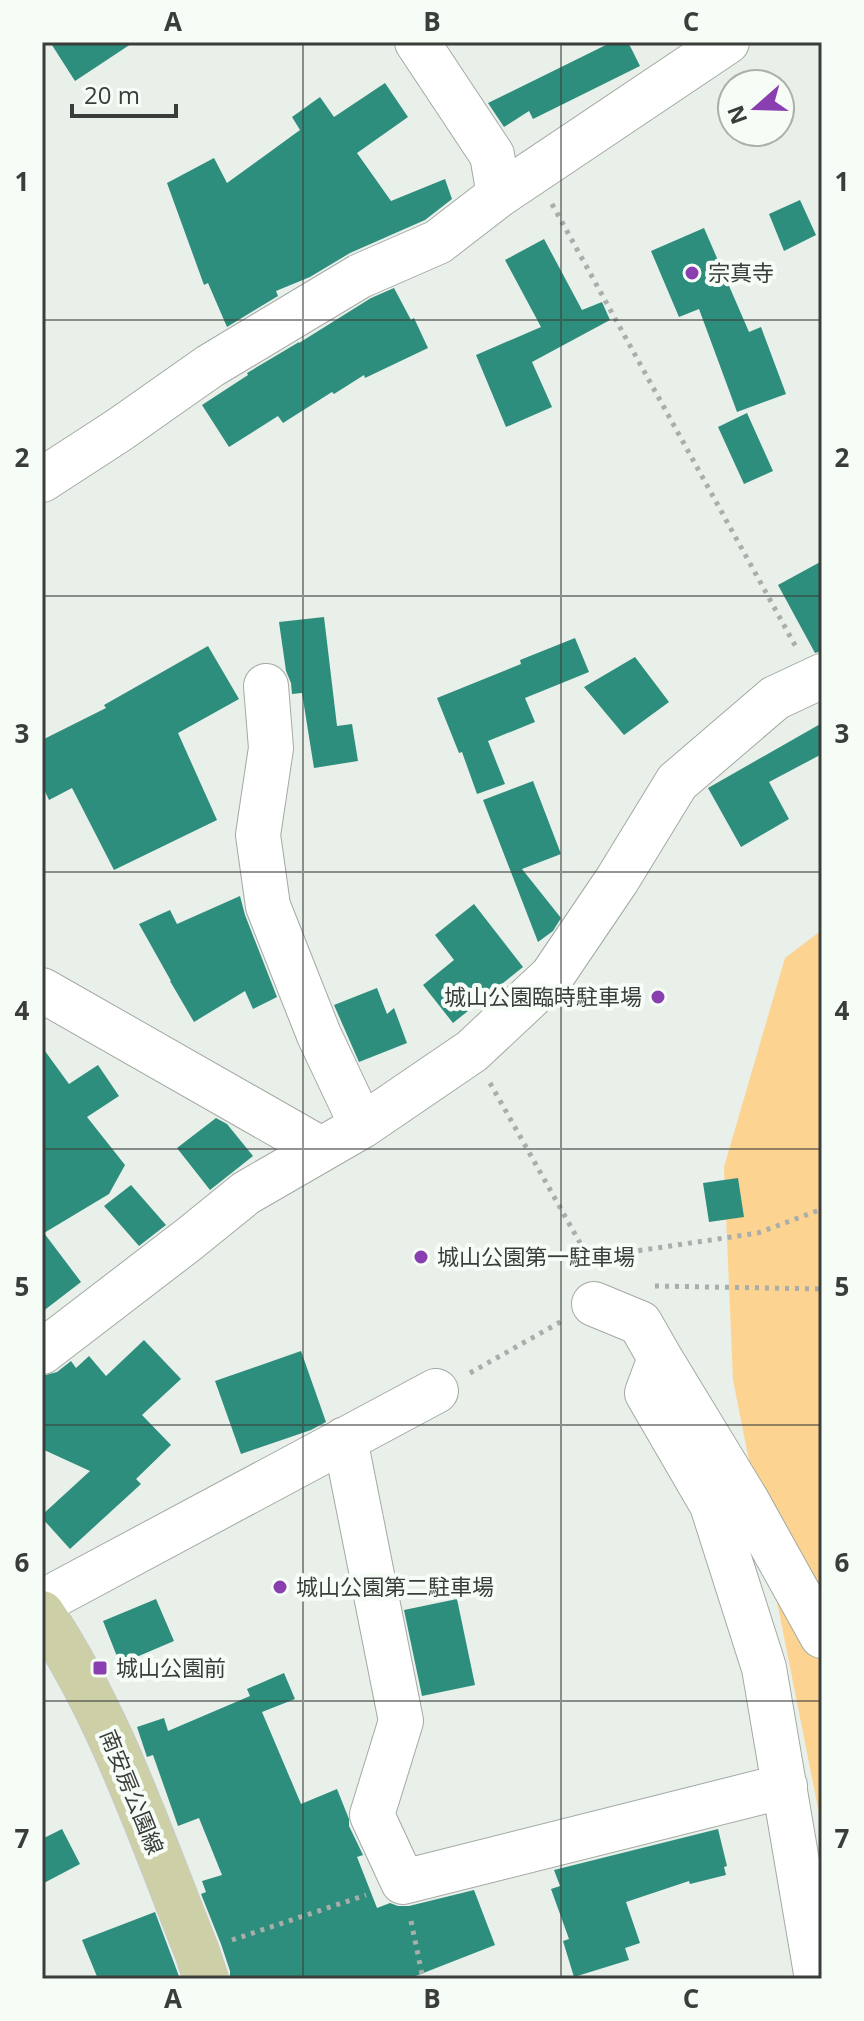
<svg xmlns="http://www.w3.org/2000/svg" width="864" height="2021" viewBox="0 0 864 2021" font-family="'Open Sans','Noto Sans JP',sans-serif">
  <rect width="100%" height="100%" fill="#e9efe9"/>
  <path fill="#fdd391" d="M822 930V1828L733 1380 724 1167 785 958Z"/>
  <path fill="#2e8e7d" d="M50 42H134L75 81Z
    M612 42H628L640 66 533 119 529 111 504 127 488 103Z
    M385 83 408 117 357 153 391 201 445 179 452 199 425 220 350 253 310 277 276 291 278 296 227 327 208 283 204 285 167 183 214 158 227 183 300 130 292 117 320 97 334 117Z
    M800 200 816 235 784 251 769 214Z
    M704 228 749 332 761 327 786 394 737 412 699 309 679 317 651 251Z
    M544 239 582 310 602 302 610 320 532 362 552 407 506 427 476 355 541 327 505 260Z
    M394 288 411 320 414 318 428 348 365 378 364 375 334 394 332 392 283 423 278 416 229 447 202 405 248 375 247 373 299 342V343L371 298Z
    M747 413 773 471 744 484 718 427Z
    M822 561V651L815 653 778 585Z
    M324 617 337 726 352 724 358 761 314 768 302 693 292 694 291 683 286 671 279 622Z
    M575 638 589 672 525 698 535 722 488 741 505 784 477 794 462 752 459 753 437 698 521 664 520 660Z
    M208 646 239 699 178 733 217 820 114 870 72 788 49 800 42 785V740L106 708 104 705Z
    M635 657 669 702 624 735 584 687Z
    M822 723V754L769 782 789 819 741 847 708 788Z
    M533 781 561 854 522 869 561 918 553 931 538 942 483 800Z
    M240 896 245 915 277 997 253 1009 245 991 194 1022 170 981H171L139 924 170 910 177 924Z
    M474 904 523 967 453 1023 423 985 454 960 435 935Z
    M377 988 387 1014 394 1008 407 1043 359 1062 334 1005Z
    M42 1047 69 1084 98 1065 119 1096 87 1117 125 1165 109 1194 44 1233 81 1282 42 1312Z
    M216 1118 227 1124 253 1156 210 1190 177 1148Z
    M738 1178 744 1217 709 1222 703 1183Z
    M131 1185 166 1225 139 1246 104 1206Z
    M144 1340 181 1379 142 1415 171 1445 136 1479 141 1484 70 1549 42 1518V1515L90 1471 42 1449V1376L57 1372 71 1361 76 1368 89 1356 106 1376Z
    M301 1351 326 1422 311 1430 241 1454 215 1381Z
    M156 1599 174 1641 120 1664 103 1621Z
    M457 1599 475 1685 422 1696 404 1610Z
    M284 1673 295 1699 262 1712 301 1804 337 1789 349 1819V1826L363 1855 357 1857 377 1908 390 1903 398 1906H409L474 1890 495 1945 408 1979H230V1971L221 1944 201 1894 206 1892 202 1881 222 1875 199 1818 178 1826 153 1755 147 1757 137 1727 164 1718 168 1731 250 1696 247 1689Z
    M62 1829 80 1864 42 1884V1839Z
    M718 1829 727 1866 724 1867 726 1875 690 1884 689 1881 626 1902 640 1943 625 1948 629 1960 574 1977 563 1941 569 1939 551 1889 560 1886 554 1870Z
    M155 1912 180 1979H98L82 1940Z"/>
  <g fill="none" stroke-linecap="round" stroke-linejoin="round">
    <g stroke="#a3a9a3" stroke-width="46">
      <path id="minor" d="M417 42 492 155 499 195
        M42 480 119 430 210 366 360 276 438 242 499 195 727 42
        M266 686 271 748 258 835 268 906 319 1035 362 1126
        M42 990 321 1149
        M594 1304 640 1323 660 1358 747 1501 822 1636
        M42 1352 188 1240 246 1193 362 1126 472 1051 552 976 617 880 677 782 775 698 822 676
        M660 1358 647 1393 712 1505 764 1668 817 1979
        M345 1439 401 1721 372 1815 403 1882 785 1786
        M42 1602 436 1391"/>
    </g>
    <g stroke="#c8c9c8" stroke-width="46">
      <path id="major" d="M42 1613C111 1716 151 1837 197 1952L206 1979"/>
    </g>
    <path stroke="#aaaeaa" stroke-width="5" stroke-dasharray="4 6" stroke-linecap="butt" d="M552 204 796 647
      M490 1083 593 1266
      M589 1258 758 1233 822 1209
      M655 1286 822 1289
      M470 1373 562 1321
      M411 1921 423 1979
      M232 1940 366 1895"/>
    <use href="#minor" stroke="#fff" stroke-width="44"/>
    <use href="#major" stroke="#cdd0a6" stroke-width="44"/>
  </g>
  <path fill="none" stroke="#3a3d3a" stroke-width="2" stroke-opacity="0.55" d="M303 42V1979M561 42V1979M42 320H822M42 596H822M42 872H822M42 1149H822M42 1425H822M42 1701H822"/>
  <g fill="#8a3fb1" stroke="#f6fcf6" stroke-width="3">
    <circle cx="692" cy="273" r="8"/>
    <circle cx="658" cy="997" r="8"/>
    <circle cx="421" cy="1257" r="8"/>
    <circle cx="280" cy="1587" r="8"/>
    <rect x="92" y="1660" width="16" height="16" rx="4"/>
  </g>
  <g text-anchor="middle" stroke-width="8" stroke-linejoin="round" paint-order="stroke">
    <g font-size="22" fill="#3a3d3a" stroke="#f6fcf6" text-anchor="start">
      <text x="708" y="281">宗真寺</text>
      <text x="642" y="1005" text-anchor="end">城山公園臨時駐車場</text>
      <text x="437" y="1265">城山公園第一駐車場</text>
      <text x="296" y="1595">城山公園第二駐車場</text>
      <text x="116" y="1676">城山公園前</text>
    </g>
    <g font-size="22" fill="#3a3d3a" stroke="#f6fcf6">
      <text transform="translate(132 1792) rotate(68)" y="8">南安房公園線</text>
    </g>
  </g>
  <rect width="864" height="2021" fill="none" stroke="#f6fcf6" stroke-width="88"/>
  <g transform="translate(756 108) rotate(250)"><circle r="38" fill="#f6fcf6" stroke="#abb0ab" stroke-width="2"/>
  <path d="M0-6L14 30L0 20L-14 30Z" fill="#8a3fb1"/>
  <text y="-12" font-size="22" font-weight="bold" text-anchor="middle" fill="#3a3d3a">N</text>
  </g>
  <path d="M72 104v12h104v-12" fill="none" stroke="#3a3d3a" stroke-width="4"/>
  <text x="84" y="104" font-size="24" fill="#3a3d3a" stroke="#f6fcf6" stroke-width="6" paint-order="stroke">20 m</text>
  <rect x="44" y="44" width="776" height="1933" fill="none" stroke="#3a3d3a" stroke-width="3"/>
  <g font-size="26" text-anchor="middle" font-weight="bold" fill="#3a3d3a">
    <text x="173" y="31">A</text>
    <text x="432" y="31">B</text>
    <text x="691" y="31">C</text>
    <text x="22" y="191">1</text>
    <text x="842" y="191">1</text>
    <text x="22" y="467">2</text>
    <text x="842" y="467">2</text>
    <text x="22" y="743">3</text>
    <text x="842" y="743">3</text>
    <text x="22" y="1020">4</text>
    <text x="842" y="1020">4</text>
    <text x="22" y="1296">5</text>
    <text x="842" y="1296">5</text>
    <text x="22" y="1572">6</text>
    <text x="842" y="1572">6</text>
    <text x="22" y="1848">7</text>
    <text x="842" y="1848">7</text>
    <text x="173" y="2008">A</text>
    <text x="432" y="2008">B</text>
    <text x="691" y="2008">C</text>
  </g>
</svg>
